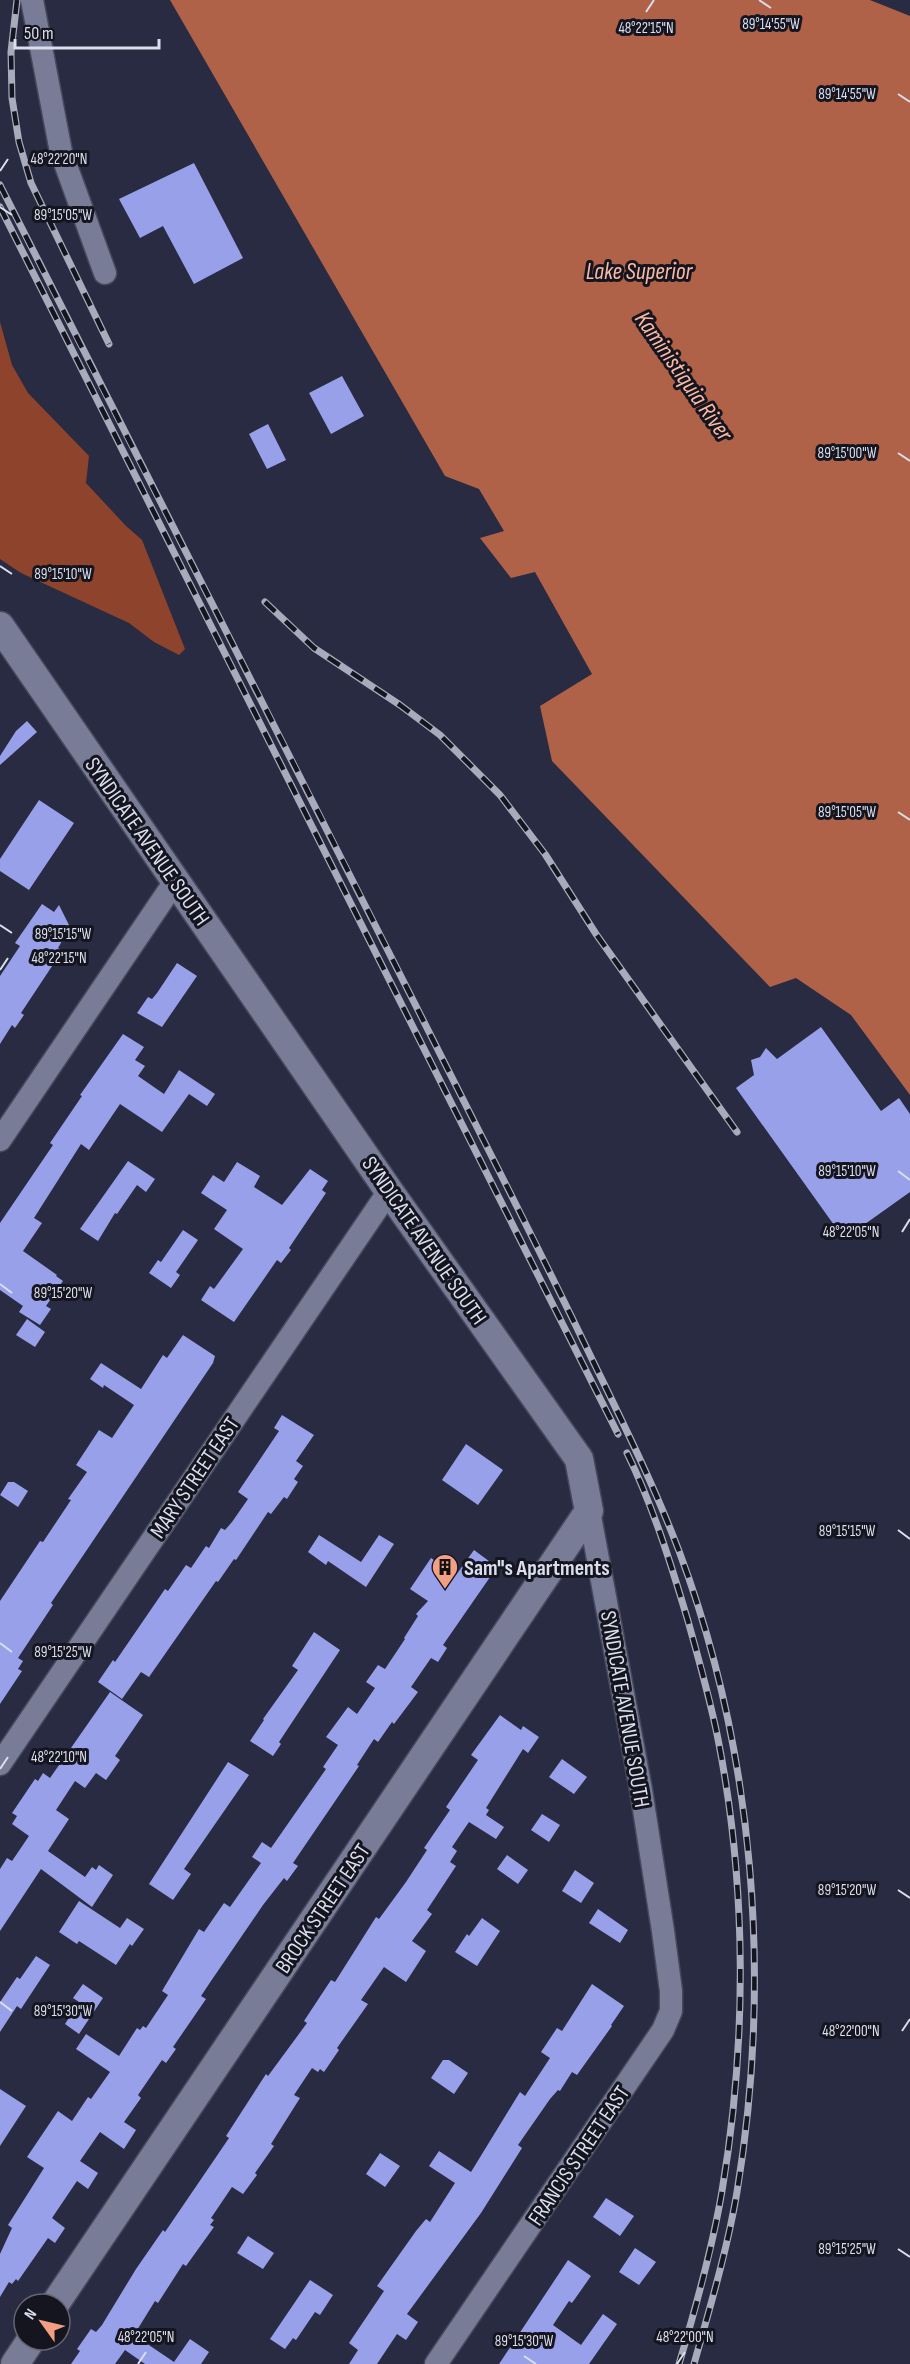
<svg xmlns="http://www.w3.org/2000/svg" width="910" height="2364" viewBox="0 0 910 2364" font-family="'Sofia Sans Condensed',sans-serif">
  <rect width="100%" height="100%" fill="#292b42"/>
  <path fill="#8e442c" d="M0 322 12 365 28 393 89 456 86 483 126 526 142 540 185 649 179 655 154 642 129 623 21 573 0 559Z"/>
  <path fill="#af6248" d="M170 0H870L910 16V1095L851 1015 796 978 770 987 552 761 540 706 592 674 535 572 511 578 480 538 504 531 479 489 445 476Z"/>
  <path fill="#98a0ea" d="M194 163 243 258 194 284 163 226 140 238 119 199Z
    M342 376 364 416 331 434 309 393Z
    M268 424 286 460 267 469 249 434Z
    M27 721 37 732 0 765V756L16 731Z
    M39 800 74 823 29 890 0 871V859Z
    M42 904 54 912 59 905 70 927 58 948 62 951 21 1013 24 1015 15 1028 12 1025 0 1044V976L20 946 15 943Z
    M177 963 197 976 162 1027 137 1013 148 997 152 999 157 993Z
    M821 1027 881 1111 899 1098 910 1114V1192L844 1239 736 1088 754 1075 751 1060 760 1057 766 1048 777 1059Z
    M123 1034 144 1047 135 1060 145 1066 138 1076 164 1094 179 1070 215 1094 207 1106 189 1094 162 1132 120 1104 89 1150 81 1144 34 1218 42 1223 23 1251 57 1275 56 1276 63 1281 46 1306 51 1309 40 1325 19 1312 23 1306 0 1290V1223L53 1145 50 1143 82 1096 80 1095Z
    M128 1161 155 1179 146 1192 137 1185 117 1214 115 1213 98 1241 80 1229Z
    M237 1162 260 1176 254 1187 282 1205 310 1169 328 1181 322 1190 326 1193 289 1248 291 1250 281 1263 277 1260 234 1322 201 1300 210 1286 214 1289 243 1249 214 1229 227 1210 201 1193 213 1175 224 1182Z
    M183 1230 198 1240 176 1272 180 1275 171 1288 149 1273 158 1260 161 1262Z
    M27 1319 45 1332 35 1347 16 1335Z
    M183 1335 215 1356 213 1363 51 1603 53 1605 18 1658 23 1661 18 1669 22 1671 0 1704V1601L40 1541 43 1542 71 1500 68 1499 87 1472 76 1465 99 1430 112 1438 134 1405 104 1385 103 1388 90 1379 101 1363 141 1389 163 1355 167 1358Z
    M282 1415 314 1435 296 1461 303 1466 294 1479 298 1482 287 1499 284 1497 271 1514 268 1512 236 1560 234 1559 218 1582 216 1581 149 1677 141 1672 122 1699 98 1682 113 1660 115 1662 165 1589 168 1591 186 1565 191 1568 206 1546 209 1548 221 1528 225 1530 232 1522 248 1499 238 1492 279 1431 274 1428Z
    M466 1444 503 1470 478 1505 442 1480Z
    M8 1482H14L28 1491 18 1507 0 1495Z
    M319 1535 361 1562 379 1535 394 1544 366 1587 328 1561 326 1565 308 1552Z
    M474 1550 497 1567 443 1645 447 1648 438 1662 431 1658 411 1687 418 1692 394 1724 392 1722 378 1742 374 1739 357 1765 359 1766 293 1863 298 1866 287 1881 284 1878 263 1905 211 1981 201 1996 206 1999 173 2047 176 2049 166 2063 162 2060 138 2095 141 2098 124 2122 136 2130 124 2149 100 2132 80 2161 98 2173 88 2189 77 2181 52 2218 65 2228 55 2243 48 2238 18 2281 16 2279 12 2284 9 2282 0 2297V2254L12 2228 8 2225 44 2168 27 2157 58 2111 72 2121 88 2097 91 2099 110 2072 76 2049 86 2034 119 2056 137 2028 140 2030 143 2026 146 2028 168 1995 162 1991 199 1929 204 1932 224 1903 230 1907 261 1863 252 1857 262 1842 271 1848 326 1769 323 1767 338 1745 326 1737 348 1707 357 1714 375 1688 366 1682 378 1665 385 1669 405 1639 404 1638 418 1616 416 1614 428 1601 410 1589 431 1558 456 1575Z
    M314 1632 340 1650 279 1742 281 1744 273 1756 250 1741 264 1720 263 1719 298 1670 292 1666Z
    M110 1692 143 1715 115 1756 120 1760 106 1780 96 1773 85 1788 75 1781 56 1810 69 1819 48 1851 85 1877 92 1867 96 1870 99 1865 113 1875 92 1907 41 1869 0 1931V1869L7 1858 12 1861 29 1836 12 1824 17 1816 12 1813 35 1779 38 1781 43 1773 50 1778Z
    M500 1715 521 1730 523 1726 539 1737 528 1753 523 1749 486 1808 489 1810 486 1815 504 1827 496 1839 469 1822 452 1847 457 1851 450 1862 456 1866 427 1910 432 1914 412 1941 426 1951 406 1982 384 1967 361 2000 368 2004 337 2048 339 2050 324 2072 320 2069 318 2072 312 2068 294 2095 300 2098 271 2144 274 2146 255 2173 257 2175 243 2194 232 2187 211 2218 214 2220 210 2225 214 2227 186 2266 183 2264 158 2303 155 2301 134 2335 174 2362 190 2339 209 2352 201 2364H145L125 2350 115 2364H71L80 2351 77 2349 91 2329 96 2332 102 2325 136 2269 163 2230 165 2232 229 2138 226 2136 266 2074 268 2076 307 2023 304 2021 331 1980 335 1982 376 1917 379 1919 406 1882 427 1850 424 1848 450 1810 446 1807 478 1760 471 1755Z
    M562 1759 587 1777 574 1794 549 1777Z
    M228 1762 249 1775 184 1869 191 1874 173 1900 149 1884Z
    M542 1814 560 1825 549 1842 531 1830Z
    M507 1855 528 1870 518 1884 497 1869Z
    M575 1870 594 1883 581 1903 562 1891Z
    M79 1901 120 1928 127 1918 144 1929 132 1946 130 1944 116 1965 79 1941 77 1944 59 1932Z
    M598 1909 628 1930 620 1943 589 1923Z
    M482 1918 500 1931 477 1966 455 1952 467 1934 469 1936Z
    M36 1956 50 1965 21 2009 17 2006 0 2032V2002L17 1977 20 1979Z
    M83 1984 103 1998 79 2034 65 2024 79 2002 73 1998Z
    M592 1984 624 2006 611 2025 612 2026 577 2075 572 2072 560 2091 558 2090 550 2099 518 2145 522 2148 481 2213 407 2314 418 2322 406 2340 397 2334 377 2364H349L358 2350 349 2343 384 2291 377 2286 416 2231 426 2219 430 2222 455 2183 429 2166 439 2151 471 2172 520 2092 525 2096 550 2058 541 2052 557 2028 562 2031Z
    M443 2060H449L468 2073 454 2094 431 2078Z
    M0 2089 26 2106 0 2146Z
    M380 2153 400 2166 385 2187 366 2174Z
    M606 2198 634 2216 620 2236 593 2217Z
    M248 2236 274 2253 263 2269 237 2253Z
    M635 2248 656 2262 639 2285 619 2272Z
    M568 2260 591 2276 572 2303 569 2301 553 2325 581 2345 603 2314 617 2324 589 2364H499Z
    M310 2280 333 2295 320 2315 315 2312 296 2340 293 2338 285 2349 270 2339Z"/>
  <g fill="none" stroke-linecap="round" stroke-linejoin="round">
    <g stroke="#46485b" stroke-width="25">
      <path id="minor" d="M32 0 61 152 105 273
        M0 1140 176 880
        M0 1764 389 1191
        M436 2364 663 2030 671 2011V1991L663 1931 641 1790 589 1511"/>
    </g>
    <g stroke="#46485b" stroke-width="31">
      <path id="tertiary" d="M0 626 389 1191 579 1459 589 1511 55 2304
        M15 2364 31 2340"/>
    </g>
    <use href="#minor" stroke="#787c97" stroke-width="22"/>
    <use href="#tertiary" stroke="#787c97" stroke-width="28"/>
    <g stroke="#a8abbc" stroke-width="7">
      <path id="rail" d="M17 0 11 52 12 98 19 142 31 183 109 344
        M0 185C138 460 279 733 417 1008 475 1124 535 1240 591 1357 622 1421 654 1485 679 1551 755 1753 772 1980 737 2192 727 2251 710 2307 694 2364
        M0 207 618 1434
        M265 602 314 648 400 705 440 735 500 795 545 854 596 934 737 1132
        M627 1453C653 1506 671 1564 688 1621 699 1660 710 1699 718 1739 747 1886 747 2043 722 2191 712 2250 696 2307 679 2364"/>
    </g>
    <use href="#rail" stroke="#14151f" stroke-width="4.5" stroke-dasharray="14" stroke-linecap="butt"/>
  </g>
  <path fill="none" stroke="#dbdeed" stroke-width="2" d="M759 0 771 8M646 12 654 0M898 94 910 102M0 171 8 159M0 207 12 215M898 453 910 461M0 566 12 574M898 812 910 820M0 925 12 933M0 970 8 958M898 1171 910 1180M902 1232 910 1219M0 1284 12 1293M898 1530 910 1539M0 1643 12 1652M0 1769 8 1757M898 1890 910 1898M0 2002 12 2011M902 2031 910 2019M898 2249 910 2257M524 2356 536 2364M138 2364 146 2352M677 2364 685 2352"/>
  <defs>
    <g id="building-pin" transform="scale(1.35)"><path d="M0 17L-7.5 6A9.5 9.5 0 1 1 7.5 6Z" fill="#f39f84" stroke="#14151f"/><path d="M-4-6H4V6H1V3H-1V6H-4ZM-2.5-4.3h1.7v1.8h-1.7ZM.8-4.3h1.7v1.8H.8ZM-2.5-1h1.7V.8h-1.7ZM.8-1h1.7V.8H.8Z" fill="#111"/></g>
  </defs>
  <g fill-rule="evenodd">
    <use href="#building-pin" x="445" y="1567"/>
  </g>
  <g text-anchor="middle" stroke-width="6" stroke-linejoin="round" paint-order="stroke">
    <g font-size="22" fill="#dbdeed" stroke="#14151f">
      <text transform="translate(148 841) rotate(55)" y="8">SYNDICATE AVENUE SOUTH</text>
      <text transform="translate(425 1240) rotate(55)" y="8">SYNDICATE AVENUE SOUTH</text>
      <text transform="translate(194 1477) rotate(-56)" y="8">MARY STREET EAST</text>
      <text transform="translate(626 1709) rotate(80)" y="8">SYNDICATE AVENUE SOUTH</text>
      <text transform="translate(322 1908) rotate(-56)" y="8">BROCK STREET EAST</text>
      <text transform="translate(578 2155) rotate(-56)" y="8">FRANCIS STREET EAST</text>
    </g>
    <g font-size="22" font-weight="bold" fill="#dbdeed" stroke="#14151f" text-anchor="start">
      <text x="464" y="1575">Sam"s Apartments</text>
    </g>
    <g font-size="24" font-style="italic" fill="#fcbaa5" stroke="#14151f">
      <text x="639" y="279">Lake Superior</text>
      <text transform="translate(684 376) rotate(55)" y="8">Kaministiquia River</text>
    </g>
  </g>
  <g font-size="15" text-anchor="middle" fill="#dbdeed" stroke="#14151f" stroke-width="6" stroke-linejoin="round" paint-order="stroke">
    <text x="771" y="29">89°14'55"W</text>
    <text x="646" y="33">48°22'15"N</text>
    <text x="847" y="99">89°14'55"W</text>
    <text x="59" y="164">48°22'20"N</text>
    <text x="63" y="220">89°15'05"W</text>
    <text x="847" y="458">89°15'00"W</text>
    <text x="63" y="579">89°15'10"W</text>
    <text x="847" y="817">89°15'05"W</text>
    <text x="63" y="939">89°15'15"W</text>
    <text x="59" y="963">48°22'15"N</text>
    <text x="847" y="1176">89°15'10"W</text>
    <text x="851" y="1237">48°22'05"N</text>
    <text x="63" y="1298">89°15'20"W</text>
    <text x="847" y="1536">89°15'15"W</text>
    <text x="63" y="1657">89°15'25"W</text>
    <text x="59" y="1762">48°22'10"N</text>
    <text x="847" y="1895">89°15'20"W</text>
    <text x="63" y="2016">89°15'30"W</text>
    <text x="851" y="2036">48°22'00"N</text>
    <text x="847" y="2254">89°15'25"W</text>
    <text x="146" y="2342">48°22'05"N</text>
    <text x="685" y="2342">48°22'00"N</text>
    <text x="524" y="2346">89°15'30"W</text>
  </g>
  <g transform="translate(42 2322) rotate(304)"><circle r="28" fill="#14151f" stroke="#646571" stroke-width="1.5"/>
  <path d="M0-4.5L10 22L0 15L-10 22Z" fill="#f39f84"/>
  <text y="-9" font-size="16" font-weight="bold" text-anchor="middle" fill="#dbdeed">N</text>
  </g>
  <path d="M15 39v9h144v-9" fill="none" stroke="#dbdeed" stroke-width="3"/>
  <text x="24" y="39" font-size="18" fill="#dbdeed" stroke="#14151f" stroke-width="4.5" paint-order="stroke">50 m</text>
</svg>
